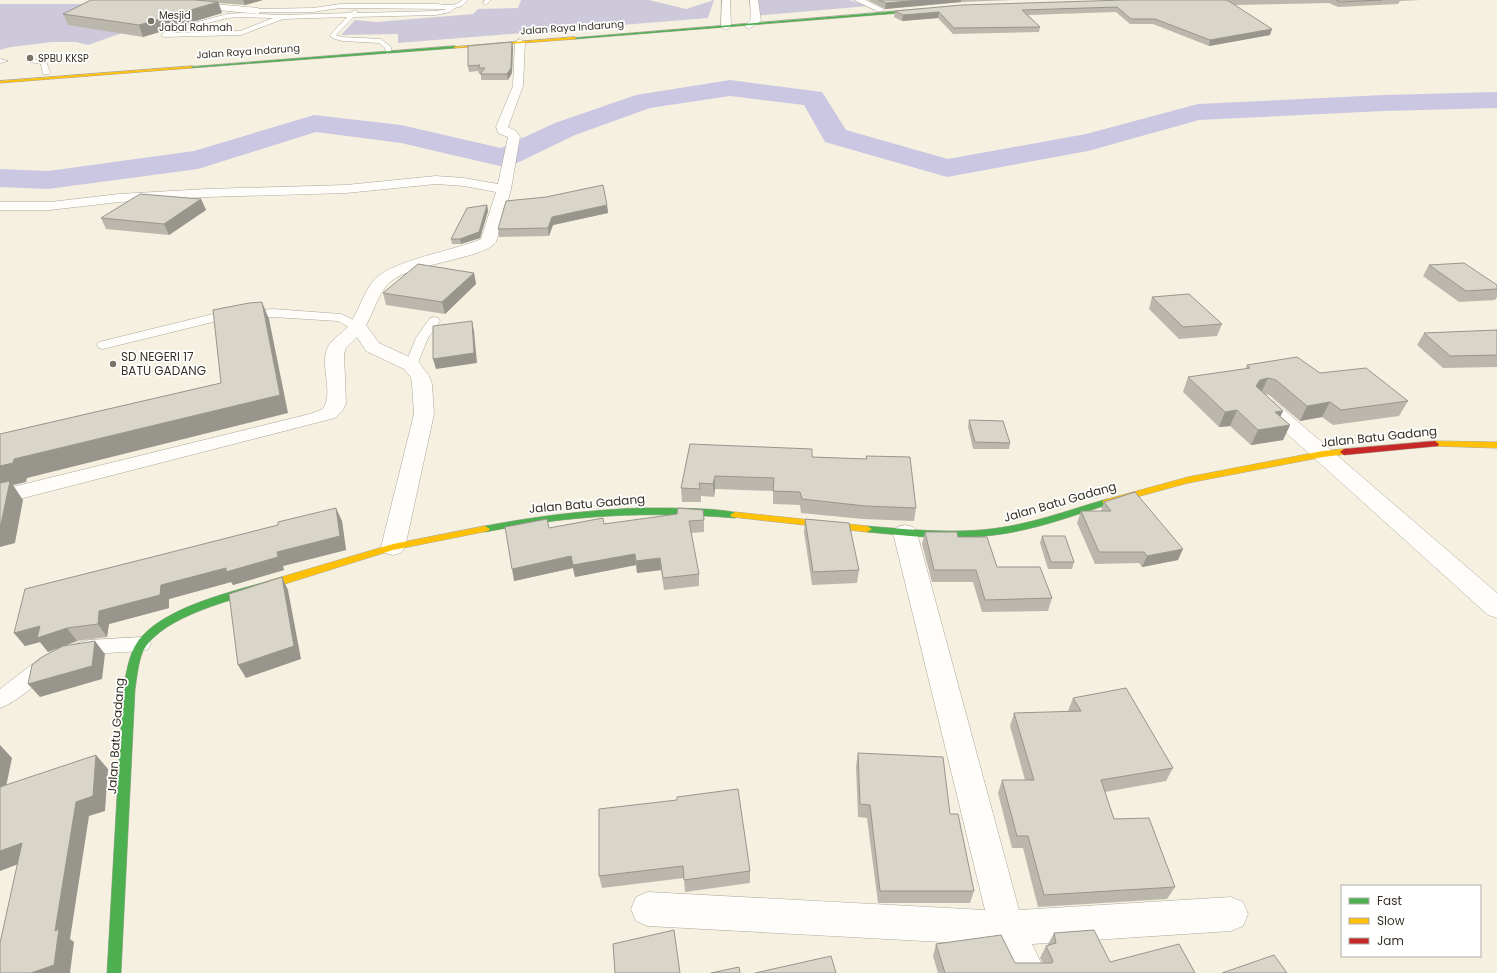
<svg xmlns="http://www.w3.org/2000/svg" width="1497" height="973" viewBox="0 0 1497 973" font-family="Poppins,sans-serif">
  <rect width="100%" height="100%" fill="#f6f0e1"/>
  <path fill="#cdc9db" d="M521 0H649L686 9 714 0 708 18 398 43V34L341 35 355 20 376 22 473 14 478 9 518 8Z
    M751 0H849L868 6 753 16Z
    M0 4H94L73 24 122 33 88 45 76 42H52L11 47 0 50Z"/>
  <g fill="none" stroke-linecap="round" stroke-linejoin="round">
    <path fill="#cbc7e2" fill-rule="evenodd" d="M730 80 822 92 846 130 948 159 1086 134 1198 104 1384 95 1497 92V108L1384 111 1199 120 1088 151 947 177 825 142 804 105 730 96 650 108 575 135 515 164 504 167 401 143 316 132 198 169 48 189 0 187V169L48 171 194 151 314 115 401 125 501 148 555 123 636 95Z"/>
    <g stroke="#aca79a" stroke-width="1">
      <path id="lane" d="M462 0H468L462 6 455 8 450 12 436 15 354 17 336 35 342 37 381 39 391 47V52L388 54 386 53 385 48 379 43 342 41 332 38 330 35 331 34 347 17 283 19 241 35 164 37 161 35 165 31 227 14 241 13 282 15 350 13 355 10 357 11V13L436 11 447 9 340 8 313 12H256V10L258 9 313 8 340 4H437C446 5 455 7 462 0ZM241 17 273 18 240 31 171 33 227 18Z
        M485 0H491L486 5 483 3Z
        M0 59 8 61 0 63Z
        M32 59 46 61 50 72 49 74H43L41 64 30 62 29 61Z
        M273 309 341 314 362 324 364 327 362 330H354L338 321 273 317 213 322 103 349 99 348 97 345 99 342 213 314Z
        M434 317 438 318 440 321 428 338 417 365 415 368H407L405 365 416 338 430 318Z
        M142 637 148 639 151 644 148 649 142 651 89 654 80 656 74 654 71 649 74 644 89 640Z
        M45 657 51 659 54 664C47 678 15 703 0 708V689L39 659Z"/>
    </g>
    <g stroke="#aca79a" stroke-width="1">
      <path id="street" d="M722 0H730L731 27 726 30 721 27Z
        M750 0H758L761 21 749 29 744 26 751 20Z
        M854 0H865L884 9 883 11H877Z
        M191 2 258 8 262 11 258 14 188 7 187 5 188 3Z
        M520 39 525 42 523 86 508 127 516 131 520 137 511 189 496 242C484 259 412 263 390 282 378 293 374 312 366 325L379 343 418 361 429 376 432 384 434 414 405 547 401 553 393 555 385 553 381 547 414 414 412 384 411 377 404 369 366 351 357 337 346 348 344 354 346 403 343 410 335 418 0 504V490L310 414 323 409C334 392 320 368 327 349 331 338 343 334 349 325 359 311 363 293 374 280 392 260 454 251 481 239L496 192 464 186 436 184 346 193 207 197 119 202 50 210H0V202H50L119 194 207 189 346 185 436 176 464 178 498 184 508 137 498 133 496 127 513 86 515 42Z
        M1268 400 1275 402 1497 593V618L1488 615 1261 410 1258 406 1261 402Z
        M905 525 913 527 917 533 1019 910 1231 897 1243 902 1248 914 1243 926 1231 931 1032 944 1046 973H1010L997 945 648 926 636 921 631 909 636 897 648 892 985 910 893 533 897 527Z"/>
    </g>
    <g stroke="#aca79a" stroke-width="1">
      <path id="fast" d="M924 9 925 11 575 39 573 38Z
        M455 46 456 48 191 68 189 67Z
        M1107 499 1110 500 1112 502 1110 504C1072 516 1035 530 995 535 953 541 910 536 867 532L862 529 867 526C915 530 963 535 1010 526 1043 520 1075 508 1107 499Z
        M640 508C655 508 734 507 740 515L735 518C647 511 572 515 485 532L480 529 485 526C537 516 588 510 640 508Z
        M272 580 276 581 277 584 276 587C239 598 162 615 143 651 138 663 137 677 135 690L121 973H107L123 690C126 675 128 659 135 646 157 608 232 592 272 580Z"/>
    </g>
    <g stroke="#aca79a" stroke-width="1">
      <path id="slow" d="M575 37 576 39 455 48 453 47Z
        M193 66 191 68 0 83V81Z
        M1435 441 1497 442V448L1432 446 1431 444Z
        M1344 449 1347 450 1348 452 1347 454 1323 457 1188 483 1107 505 1102 502 1104 500 1188 477 1323 451Z
        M735 512 867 526 872 529 867 532 732 517 730 515Z
        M485 526 490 529 488 531 393 550 272 588 268 587 267 584 268 581 393 544Z"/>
    </g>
    <g stroke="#aca79a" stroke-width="1">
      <path id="jam" d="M1435 441 1439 444 1438 446 1344 455 1340 452 1344 449Z"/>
    </g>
    <use href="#lane" fill="#fefdfa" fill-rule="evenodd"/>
    <use href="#street" fill="#fefdfa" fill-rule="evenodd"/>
    <use href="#fast" fill="#4caf50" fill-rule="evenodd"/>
    <use href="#slow" fill="#ffc107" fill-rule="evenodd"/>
    <use href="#jam" fill="#c62828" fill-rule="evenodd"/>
  </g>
  <path fill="#bbb7ac" d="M91 0H263L245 5 219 3 222 13 143 37 68 25 63 14Z
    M868 0H1013L961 2 885 9Z
    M1124 0H1421L1400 1 1398 4 1338 7 1329 3 1235 5 1270 35 1209 46 1153 24H1130L1116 12 1028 15 1040 27 1039 32 953 34 938 18 902 21 894 17 895 11Z
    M512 42 513 48 512 73 508 80H481V74H479L478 71 469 72 468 66Z
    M201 199 206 210 169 235 106 229 101 218Z
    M487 205 488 211 480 238 461 244H452L451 239Z
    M607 205 608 213 553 225 549 236 499 237 498 229Z
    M1429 265 1497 285V297L1495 300 1459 302 1423 276Z
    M474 273 476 284 445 314 386 305 383 293Z
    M1152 297 1222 324 1217 336 1179 339 1149 309Z
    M1497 330V367L1443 368 1417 345 1424 333Z
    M1247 365 1320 373 1408 401 1399 416 1333 425 1322 417 1300 421 1269 395 1265 394 1283 411 1280 416 1290 425 1283 440 1251 445 1230 426 1219 427 1183 392 1188 377 1245 369Z
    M969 420 1010 443 1009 449H973L968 427Z
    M690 444 812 457 866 459V456L916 508 914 521 863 519 801 513 800 505 773 504V491L715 489 714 497 701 496V502H682L681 488Z
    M1104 502 1178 560 1142 567 1139 563 1095 564 1077 523 1081 511H1101Z
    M805 519 859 570 857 583 812 585 804 532Z
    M704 520V532L691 533 699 574V586L664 590 661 570 637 573 636 565 575 577 573 568 514 581 549 528 604 524Z
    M342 521 346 550 283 566 284 570 233 585 231 582 169 599V608L109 624 107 637 77 641 48 652 40 642 25 646 14 633Z
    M925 532 958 537 997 567 1052 598 1048 611 982 612 973 582H932L922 544Z
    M1042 536 1074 562 1072 569H1048L1040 543Z
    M1073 698 1173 768 1166 781 1105 792 1114 819 1175 887 1167 899 1038 907 1023 848H1012L998 793 1002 780H1025L1010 726 1014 713 1068 712V711Z
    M858 753 950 814 974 891 970 903H878L867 818 858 817 856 766Z
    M599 809 750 871V883L685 892 684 878 602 888 599 876Z
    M1054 933 1110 962 1195 973H938L933 956 936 944 1015 963H1043L1040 958 1046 946H1048V944Z"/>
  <path fill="#98958c" d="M243 0H263L245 5Z
    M921 0H961V2L885 9 886 3Z
    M218 2 222 13 143 37 139 25Z
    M939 12 938 18 902 21 903 15Z
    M1272 29 1270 35 1209 46 1210 40Z
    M512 42 513 48 512 73 508 80 507 74Z
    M201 199 206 210 169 235 164 224Z
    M487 205 488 211 480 238 461 244 460 239Z
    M607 205 608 213 553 225 549 236 548 228 552 217Z
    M474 273 476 284 445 314 442 302Z
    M262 302 269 319 288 413 27 478 26 482 13 485 23 500 15 543 0 547V466L14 459 280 395Z
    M472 321 474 331 477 363 436 369 433 359Z
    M1268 378 1261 393 1256 386 1260 380Z
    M1330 402 1322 417 1300 421 1307 406Z
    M1237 410 1230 426 1219 427 1225 412Z
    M1283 411 1276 426 1275 412Z
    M1290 425 1283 440 1251 445 1258 430Z
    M715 476V489L714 497 713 484Z
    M336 508 342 521 346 550 283 566 284 570 233 585 231 582 169 599V608L109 624 107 637 98 624 99 611 161 585 277 552Z
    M1183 549 1178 560 1142 567 1147 556Z
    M635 554 636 565 575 577 573 568 514 581 512 569 571 556Z
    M660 558 661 570 637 573 636 561Z
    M282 577 288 590 301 659 246 678 238 665Z
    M40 626 67 628 77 641 48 652 40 642 25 646 14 633Z
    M95 641 105 654 102 679 40 697 28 684Z
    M0 745 12 758 2 806 0 804Z
    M96 755 108 769 105 811 89 816 70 939 74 942 70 973H31L76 802Z
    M22 843 37 857 0 871V851Z"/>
  <path fill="#d9d5c8" stroke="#98958c" d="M91 0H196L218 2 139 25 63 14Z
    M879 0H921L886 3Z
    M1124 0H1227L1272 29 1210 40 1155 19H1131L1117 7 1022 10 1040 27 954 28 939 12 903 15 895 11 962 5Z
    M1336 0H1382L1340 2Z
    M512 42 511 68 507 74H480L485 68H478L480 65 468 66V46Z
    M603 185 607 205 552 217 548 228 498 229 506 201 546 197Z
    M140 194 201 199 164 224 101 218Z
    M487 205 479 232 460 239H451L467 208Z
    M1464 263 1497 285V289L1466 291 1429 265Z
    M418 264 474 273 442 302 383 293Z
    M1189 294 1222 324 1183 327 1152 297Z
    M262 302 280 395 14 459 13 463 0 466V434L221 383 213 310 249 303Z
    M472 321 474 353 433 359V326Z
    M1497 330V355L1450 356 1424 333Z
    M1297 357 1320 373 1366 368 1408 401 1341 410 1330 402 1307 406 1276 380 1268 378 1260 380 1256 386 1283 411 1275 412 1290 425 1258 430 1237 410 1225 412 1188 377 1250 368 1247 365Z
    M969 420 1003 421 1010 443 975 442Z
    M690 444 812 449V457L867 459 866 456 910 457 916 508 865 506 802 499 800 492 773 491 774 478 715 476 713 484 699 483 700 489 681 488Z
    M10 481 1 524H0V483Z
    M1135 492 1183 549 1147 556 1144 552H1099L1081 511H1111L1104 502Z
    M336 508 340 536 277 552 278 557 226 572V568L161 585 160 595 99 611 98 624 67 628 37 638 40 626 14 633 25 589 168 553 278 525V522Z
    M678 508 703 510 704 520 689 521 699 574 663 578 660 558 636 561 635 554 573 565 571 556 512 569 505 527 547 519 549 528 603 518 604 524 677 514Z
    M805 519 849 523 859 570 813 572Z
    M925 532H957L958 537H987L997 567H1040L1052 598 985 600 976 570H934Z
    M1042 536H1065L1074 562H1051Z
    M282 577 294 646 238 665 229 594Z
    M95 641 92 666 28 684 32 665 42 657 63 646Z
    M1126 688 1173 768 1101 780 1114 819 1149 818 1175 887 1044 895 1028 836H1017L1002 780H1034L1014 713 1081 711 1073 698Z
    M858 753 943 757 950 814H958L974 891H880L870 805 860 804Z
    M96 755 93 796 76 802 55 931 59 929 54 965 31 973H0V943L22 843 0 851V787Z
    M738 789 750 871 684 880 683 866 599 876V809L677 800V797Z
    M674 930 680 973H615L613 944Z
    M1094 930 1110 962 1179 944 1195 973H945L936 944 1001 935 1015 963H1052L1053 961 1046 946 1056 943 1054 933Z
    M1274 955 1287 973H1222Z
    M831 956 836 973H755Z
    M739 967 740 973H711Z"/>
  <g fill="#7a7467" stroke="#fff" stroke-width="1.5">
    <circle cx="151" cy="21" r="4"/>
    <circle cx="30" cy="58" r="4"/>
    <circle cx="113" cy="364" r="4"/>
  </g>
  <g text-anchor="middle" stroke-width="3.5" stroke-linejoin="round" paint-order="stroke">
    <g font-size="10" fill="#373225" stroke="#fff" text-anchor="start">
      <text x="159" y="19">Mesjid<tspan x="159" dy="12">Jabal Rahmah</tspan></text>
      <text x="38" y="62">SPBU KKSP</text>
    </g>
    <g font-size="10" fill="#373225" stroke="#fff">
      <text transform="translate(572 27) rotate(-4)" y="4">Jalan Raya Indarung</text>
      <text transform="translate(248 51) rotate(-4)" y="4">Jalan Raya Indarung</text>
    </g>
    <g font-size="12" fill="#373225" stroke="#fff" text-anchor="start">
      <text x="121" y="361">SD NEGERI 17<tspan x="121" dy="14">BATU GADANG</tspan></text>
    </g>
    <g font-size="12" fill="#373225" stroke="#fff">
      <text transform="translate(1379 437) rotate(-6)" y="4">Jalan Batu Gadang</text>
      <text transform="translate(1060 502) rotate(-16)" y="4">Jalan Batu Gadang</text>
      <text transform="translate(587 504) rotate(-5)" y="4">Jalan Batu Gadang</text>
      <text transform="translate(116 736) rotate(-86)" y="4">Jalan Batu Gadang</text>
    </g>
  </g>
  <rect x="1341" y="885" width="140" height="72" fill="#ffffff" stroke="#afada8"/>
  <rect x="1349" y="898" width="20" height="6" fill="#4caf50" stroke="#afada8"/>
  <text x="1377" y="905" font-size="12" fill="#373225">Fast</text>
  <rect x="1349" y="918" width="20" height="6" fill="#ffc107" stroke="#afada8"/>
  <text x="1377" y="925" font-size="12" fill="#373225">Slow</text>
  <rect x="1349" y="938" width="20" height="6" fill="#c62828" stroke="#afada8"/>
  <text x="1377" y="945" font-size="12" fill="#373225">Jam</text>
</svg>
